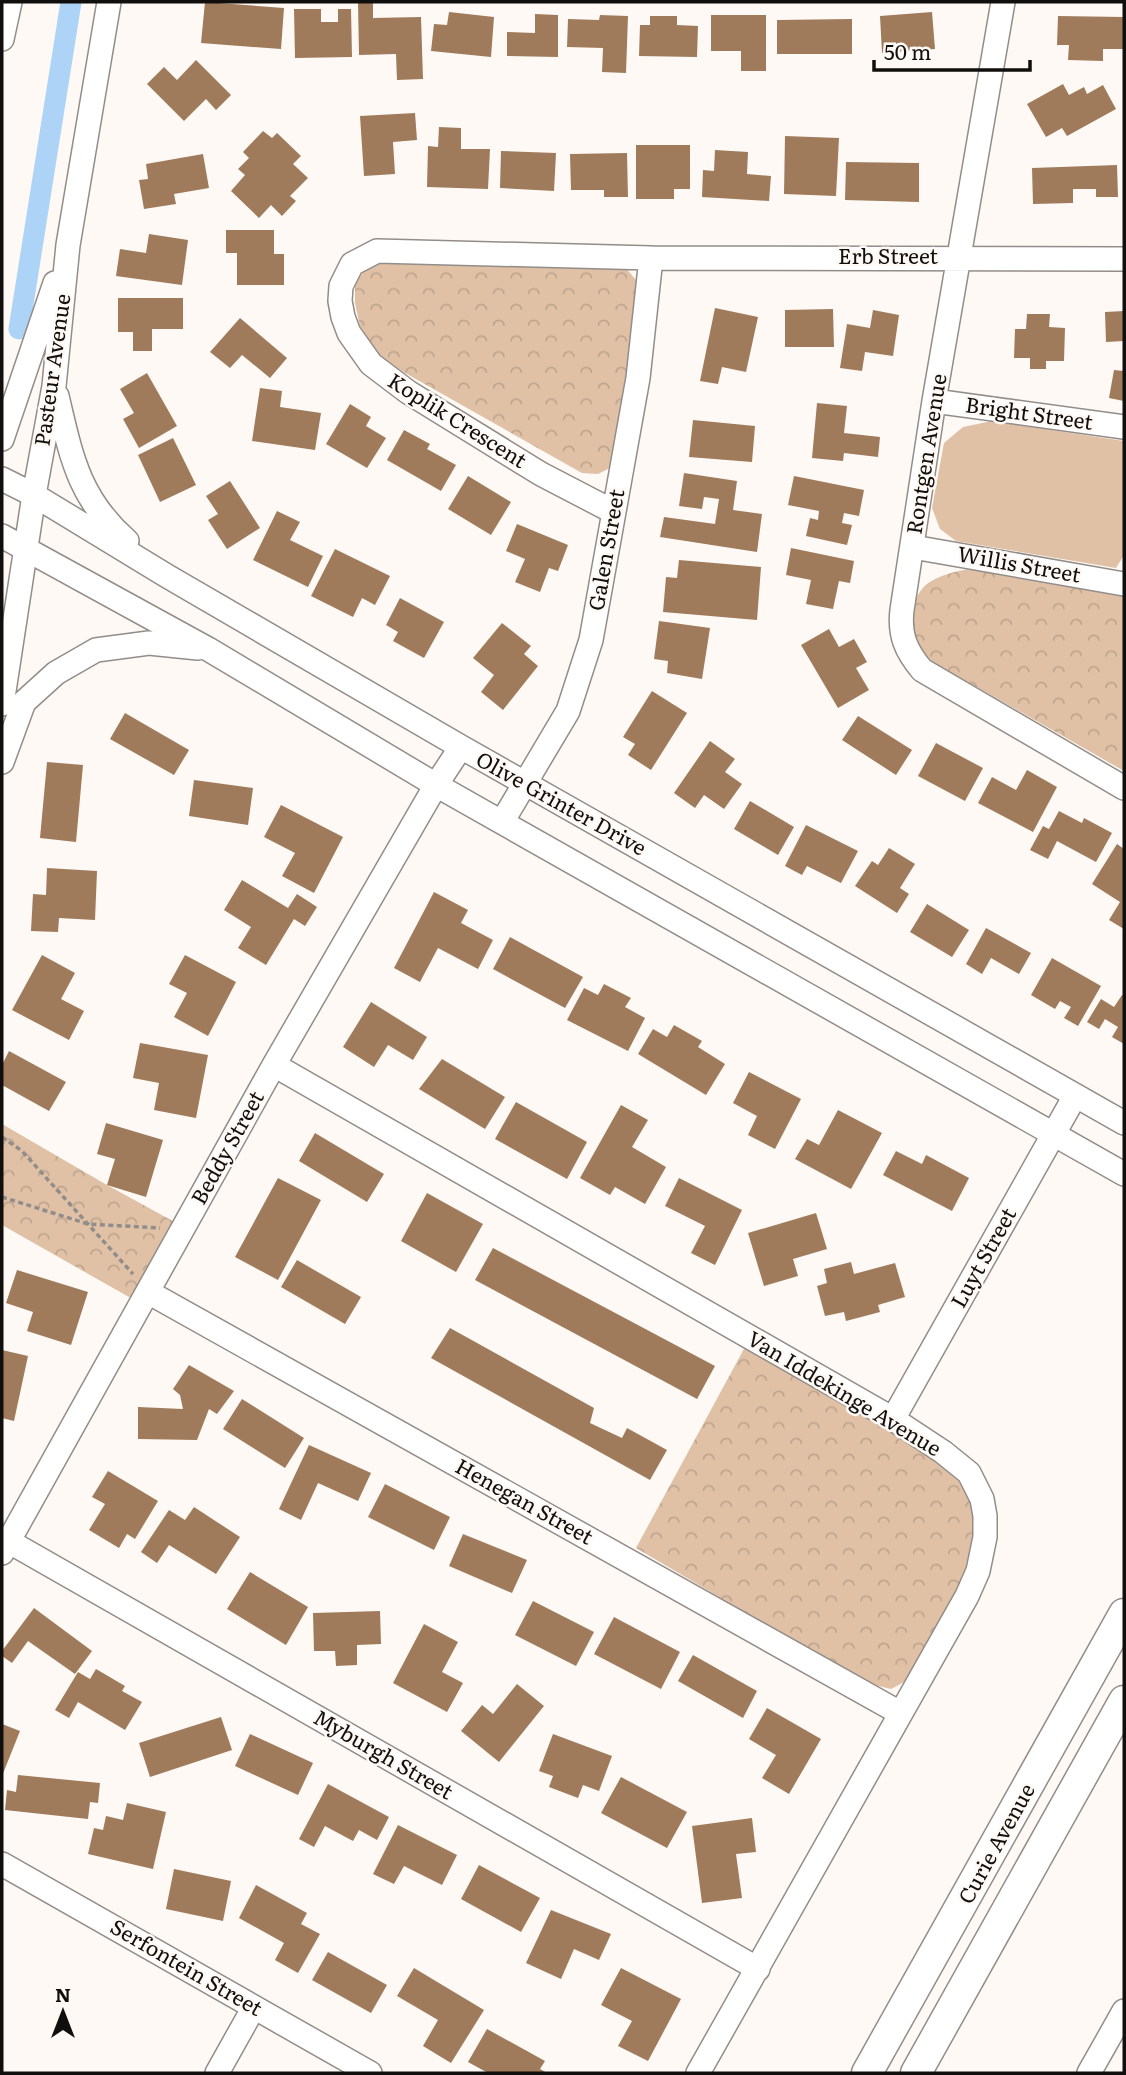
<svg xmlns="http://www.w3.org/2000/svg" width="1126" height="2075" viewBox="0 0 1126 2075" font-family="Literata,serif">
  <defs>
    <pattern id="park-crowns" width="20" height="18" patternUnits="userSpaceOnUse" patternTransform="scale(1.75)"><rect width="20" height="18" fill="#e0c1a6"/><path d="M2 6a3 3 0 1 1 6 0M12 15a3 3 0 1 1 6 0" fill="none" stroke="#bfa58e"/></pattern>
  </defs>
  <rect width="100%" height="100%" fill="#fef9f5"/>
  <path fill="#e0c1a6" d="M992 421 1124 441V555L1116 568 956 541 940 529 932 508 944 443 963 427Z"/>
  <path fill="url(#park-crowns)" d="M390 257 625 267 641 286 644 311 612 467 598 474 582 473 391 365 374 350 360 326 355 303V282L370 264Z
    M973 568 1124 593V771L940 666C934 662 926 658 922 652 910 635 908 606 922 589 932 576 958 571 973 568Z
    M2 1124 107 1185 180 1225 136 1301 2 1225Z
    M745 1347 940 1458 963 1479 976 1506 977 1535 969 1569 906 1681 891 1689 866 1683 636 1548Z"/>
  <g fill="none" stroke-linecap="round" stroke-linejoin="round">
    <path stroke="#add4f7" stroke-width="21" d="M19 329 71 2"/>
  </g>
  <path fill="#9f7b5b" d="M205 2 284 8 281 49 201 43Z
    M358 2H373V18L421 17 423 79 397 80 396 54 359 55Z
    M294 9H321V22H338V9H351L352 57 295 58Z
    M449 12 494 17 491 57 431 51 434 24 447 25Z
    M932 12 935 49 882 53 880 16Z
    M535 14 558 15V57L507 56V32L535 33Z
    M600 15 628 16 626 73 602 72 603 48 567 47 568 19 599 20Z
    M711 15H766V71H741V51H711Z
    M650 16H677V25L698 26 697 57 639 56 640 25H650Z
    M1058 16 1124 17V49H1103V61L1068 60 1069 45H1057Z
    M852 19V54H777V20Z
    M196 60 231 95 216 110 206 99 184 121 147 84 164 67 177 80Z
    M1063 84 1069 95 1084 87 1087 94 1103 85 1116 109 1067 136 1062 128 1046 137 1027 104Z
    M415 113 417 140 393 142 395 174 364 176 360 116Z
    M439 127 461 128V149H490L488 189 427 187 428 146 438 147Z
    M263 131 272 138 277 133 301 156 293 164 308 178 290 196 296 201 282 216 271 205 259 218 231 191 245 175 238 169 249 158 243 152Z
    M785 136 839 138 836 196 784 194Z
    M636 145H690V189H674V199H636Z
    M715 150 748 152 747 174 771 176 769 201 702 197 703 170 714 171Z
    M501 151 556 153 554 191 500 188Z
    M627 153 628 197H604V190H571L570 154Z
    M203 154 209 188 174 194 176 204 144 209 139 180 148 179 146 164Z
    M846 162 919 163V202L845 200Z
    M1117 165 1118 197H1096V189H1073V203L1033 204 1032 168Z
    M226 230H274V254H284V285H237V253H226Z
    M149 234 188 240 182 285 116 276 120 249 146 253Z
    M118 298H183V329H152V351H133V332H118Z
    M715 308 758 317 746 372 722 367 718 384 700 381Z
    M833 309 834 347H785V310Z
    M873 310 899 315 893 356 865 352 862 371 840 368 847 324 870 328Z
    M1124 311V341L1106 342 1105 312Z
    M1027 314H1050L1049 327 1065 328 1064 361H1046V369H1030V358H1014L1015 329H1026Z
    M240 318 287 358 270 378 242 355 230 368 210 352Z
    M1114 370 1124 371V401L1109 398Z
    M147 373 177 426 139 448 123 419 134 413 120 389Z
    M260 388 282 391 280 407 321 413 315 450 252 441Z
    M817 403 847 406 844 433 880 437 878 457 844 453 843 461 812 458Z
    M350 404 371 417 366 426 386 438 367 468 326 444Z
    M693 420 755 426 752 462 689 457Z
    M404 430 430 444 427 449 456 465 441 491 387 460Z
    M173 438 196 485 160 502 138 455Z
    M684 473 737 481 733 510 762 514 757 552 660 537 664 517 715 524 719 499 704 497 702 509 679 506Z
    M468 476 511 502 491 535 448 509Z
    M794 476 864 490 859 516 844 513 842 523 852 525 847 545 806 536 810 518 818 520 819 511 788 505Z
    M230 481 260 528 227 549 208 520 218 514 206 496Z
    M277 511 300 522 290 540 323 556 308 587 253 560Z
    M517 524 568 545 558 571 549 568 540 592 515 582 525 559 506 551Z
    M791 548 854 561 850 583 839 581 833 609 806 604 811 580 786 575Z
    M335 549 390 576 375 605 362 598 353 617 311 596Z
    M679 560 761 567 757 620 663 612 666 577 677 578Z
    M400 598 444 622 424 658 393 641 398 632 386 625Z
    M659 621 710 628 702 679 667 673 668 661 654 659Z
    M502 623 531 646 524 654 538 666 503 710 481 692 494 675 473 658Z
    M829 629 839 647 854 639 867 662 856 668 869 690 838 708 801 645Z
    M652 691 687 713 651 770 628 755 635 744 623 737Z
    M125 713 189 750 174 775 110 739Z
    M858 716 912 750 896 775 842 740Z
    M710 741 735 759 725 772 742 784 724 809 704 795 695 808 674 793Z
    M936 743 983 768 965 801 918 776Z
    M47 762 83 765 76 842 40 838Z
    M1027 770 1057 787 1033 832 978 803 992 777 1016 790Z
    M194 780 253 788 248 825 189 816Z
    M750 801 794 827 778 855 734 829Z
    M281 805 343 837 314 893 282 876 295 853 264 837Z
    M1059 811 1082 823 1084 818 1112 833 1096 862 1057 841 1048 859 1030 850 1043 826 1049 829Z
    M806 825 858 851 841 883 807 866 802 875 785 866Z
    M1117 844 1124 849V929L1109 920 1120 902 1092 884Z
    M889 848 915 864 900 888 909 894 897 913 855 886 872 861 878 865Z
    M47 868 97 871 95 920 59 918 58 932 31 931 33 894 46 895Z
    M242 880 288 908 297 894 317 907 305 926 294 919 266 965 238 948 251 927 224 910Z
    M434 892 468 910 461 923 493 940 478 969 438 948 420 982 394 968Z
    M927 904 969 930 952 957 910 932Z
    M986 928 1031 953 1019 974 991 958 982 974 966 964Z
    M510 937 583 977 565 1008 493 969Z
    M42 955 75 973 61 999 84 1011 69 1040 12 1010Z
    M185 955 236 982 208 1036 174 1017 187 993 169 984Z
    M1052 958 1101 986 1078 1026 1064 1018 1071 1007 1060 1001 1055 1009 1031 995Z
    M604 984 631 998 625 1007 645 1018 628 1051 567 1020 584 988 598 995Z
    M1122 995 1124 996V1044L1112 1037 1118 1027 1105 1019 1099 1029 1087 1022 1101 999 1114 1007Z
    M371 1002 427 1037 413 1060 388 1045 374 1067 343 1047Z
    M674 1025 702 1041 698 1047 725 1064 706 1095 638 1054 653 1029 667 1037Z
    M140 1043 208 1055 196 1118 154 1110 159 1083 133 1078Z
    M9 1051 66 1082 49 1111 2 1085V1065Z
    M442 1059 505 1097 485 1129 419 1089Z
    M749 1072 801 1099 775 1149 748 1135 757 1116 733 1103Z
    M516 1102 587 1142 567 1179 495 1139Z
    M621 1105 648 1120 632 1147 666 1167 645 1204 615 1187 610 1195 580 1178Z
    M838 1110 882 1133 851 1189 795 1159 807 1139 819 1145Z
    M106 1123 163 1140 146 1197 107 1185 115 1159 97 1154Z
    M315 1133 384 1174 367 1202 299 1161Z
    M896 1151 922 1164 926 1155 969 1178 952 1211 883 1175Z
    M278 1178 321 1200 278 1280 235 1257Z
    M679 1178 742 1210 715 1265 691 1253 705 1226 665 1206Z
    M427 1193 483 1224 456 1272 401 1241Z
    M816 1213 827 1249 793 1259 798 1276 764 1286 748 1233Z
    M493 1248 715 1366 697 1399 475 1280Z
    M297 1260 361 1297 345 1324 281 1287Z
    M851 1262 854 1274 895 1263 905 1297 878 1305 880 1312 846 1321 844 1312 825 1316 817 1286 827 1283 824 1269Z
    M17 1270 88 1292 71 1345 27 1331 33 1312 6 1303Z
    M450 1328 594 1408 590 1423 622 1438 627 1428 667 1450 650 1480 431 1358Z
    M2 1350 28 1356 14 1421 2 1418Z
    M189 1365 234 1391 217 1414 209 1409 197 1440 138 1439V1407L183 1409 180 1395 173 1389Z
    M242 1399 304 1438 285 1468 223 1429Z
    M309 1445 371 1473 358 1501 318 1483 301 1520 279 1509Z
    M108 1471 158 1501 135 1539 127 1534 119 1548 89 1530 105 1504 92 1497Z
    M385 1484 450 1517 434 1550 368 1517Z
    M194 1507 240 1537 216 1574 169 1545 157 1563 141 1552 169 1510 185 1520Z
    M463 1534 527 1560 512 1593 449 1566Z
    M250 1572 308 1607 286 1645 227 1609Z
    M533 1601 594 1632 576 1666 515 1635Z
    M34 1608 92 1651 75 1674 28 1641 12 1663 2 1656V1651Z
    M380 1611 381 1644 357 1645V1665L336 1666 335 1651H314L313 1613Z
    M614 1617 680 1652 661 1689 594 1654Z
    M424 1624 458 1642 442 1672 463 1683 447 1712 393 1683Z
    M693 1655 757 1691 743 1718 678 1681Z
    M96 1669 125 1686 122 1691 142 1702 125 1730 78 1702 69 1718 55 1710 78 1672 90 1679Z
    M517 1684 544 1706 499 1762 461 1731 482 1705 493 1714Z
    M767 1708 821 1739 789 1794 762 1778 776 1755 749 1739Z
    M221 1717 232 1750 150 1777 139 1743Z
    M2 1724 20 1731 2 1776Z
    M250 1734 313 1763 298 1795 235 1766Z
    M553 1734 612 1756 599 1791 583 1785 578 1798 549 1787 553 1776 539 1771Z
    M18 1775 100 1783 98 1803 90 1802 88 1819 5 1810 7 1790 16 1792Z
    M621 1777 687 1812 667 1848 601 1813Z
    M328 1784 389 1817 377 1840 359 1830 353 1841 325 1826 314 1847 299 1839Z
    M127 1803 166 1812 153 1869 88 1854 94 1828 103 1830 106 1816 123 1820Z
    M752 1818 756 1852 736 1854 742 1898 702 1903 692 1826Z
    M398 1825 457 1855 442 1885 404 1866 394 1884 373 1874Z
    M479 1865 540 1898 521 1932 461 1899Z
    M174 1869 231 1881 223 1921 166 1909Z
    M256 1885 307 1913 301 1924 320 1934 298 1973 275 1960 284 1943 239 1918Z
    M551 1910 611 1934 599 1960 574 1949 561 1979 526 1963Z
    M328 1952 387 1985 371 2013 312 1980Z
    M414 1968 484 2010 451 2063 423 2046 438 2020 397 1996Z
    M621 1968 681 1999 648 2061 618 2046 632 2021 601 2005Z
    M487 2029 545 2061 540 2069 547 2073H488L468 2062Z"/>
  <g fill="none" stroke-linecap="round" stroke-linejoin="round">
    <g stroke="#938d89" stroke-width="26">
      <path id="minor" d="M1003 2 934 401 902 610C899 635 906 651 922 670L1124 788
        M2 39 10 2
        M57 396C71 455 78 498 127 541
        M934 401 1124 427
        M2 439 55 283
        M2 479 34 495 167 576 461 747 1124 1123
        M614 512 541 474 408 392 371 364 349 333 343 317 340 301 341 286 352 264 377 251 651 258 1124 259
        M2 536 208 649 436 785 1124 1174
        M913 547 1124 584
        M2 704 34 495 54 386 68 245 109 2
        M2 762 24 702 56 673 96 650 149 643 198 648
        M502 822 568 711 591 640 638 378 651 258
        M274 1065 893 1419 943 1452 969 1473 982 1499 985 1516V1537L978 1571 967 1596 698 2073
        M148 1292 900 1713
        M893 1419 1075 1096
        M8 1541 758 1969
        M2 1553 274 1065 436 785 461 747
        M2 1864 370 2073
        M217 2073 254 2007
        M1089 2073 1124 2011"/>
    </g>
    <g stroke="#938d89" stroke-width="33">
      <path id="major" d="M867 2073 1124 1614
        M916 2073 1124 1701"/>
    </g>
    <path stroke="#918d8a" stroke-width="3.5" stroke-dasharray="5 3.5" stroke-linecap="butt" d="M2 1137 22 1151 133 1274
      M2 1197 88 1224 160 1228"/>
    <use href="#minor" stroke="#fff" stroke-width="23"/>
    <use href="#major" stroke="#fff" stroke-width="30"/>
  </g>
  <g text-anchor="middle" stroke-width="5" stroke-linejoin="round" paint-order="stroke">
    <g font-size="21" fill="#110f0d" stroke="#fef9f5">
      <text x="888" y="264">Erb Street</text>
      <text transform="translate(53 370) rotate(-82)" y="7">Pasteur Avenue</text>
      <text transform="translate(1029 414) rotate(8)" y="7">Bright Street</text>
      <text transform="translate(457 421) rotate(32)" y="7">Koplik Crescent</text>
      <text transform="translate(927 454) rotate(-81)" y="7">Rontgen Avenue</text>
      <text transform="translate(607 550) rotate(-80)" y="7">Galen Street</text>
      <text transform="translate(1019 565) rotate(10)" y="7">Willis Street</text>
      <text transform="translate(561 804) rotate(29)" y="7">Olive Grinter Drive</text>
      <text transform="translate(228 1148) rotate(-61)" y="7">Beddy Street</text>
      <text transform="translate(984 1258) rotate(-61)" y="7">Luyt Street</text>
      <text transform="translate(844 1394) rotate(31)" y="7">Van Iddekinge Avenue</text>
      <text transform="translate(524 1502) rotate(29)" y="7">Henegan Street</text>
      <text transform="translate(383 1755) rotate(30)" y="7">Myburgh Street</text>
      <text transform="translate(997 1844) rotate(-61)" y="7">Curie Avenue</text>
      <text transform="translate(186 1968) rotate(30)" y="7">Serfontein Street</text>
    </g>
  </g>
  <rect width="1126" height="2075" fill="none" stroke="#110f0d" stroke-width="7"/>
  <g transform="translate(63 2012)" stroke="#fef9f5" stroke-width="5" paint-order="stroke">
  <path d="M0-5L12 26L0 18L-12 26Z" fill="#110f0d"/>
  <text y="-10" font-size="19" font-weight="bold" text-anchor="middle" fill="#110f0d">N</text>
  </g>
  <path d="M874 60v10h156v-10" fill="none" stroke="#110f0d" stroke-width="3.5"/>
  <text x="884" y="60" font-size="21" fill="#110f0d" stroke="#fef9f5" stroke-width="5" paint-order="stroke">50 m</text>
</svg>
